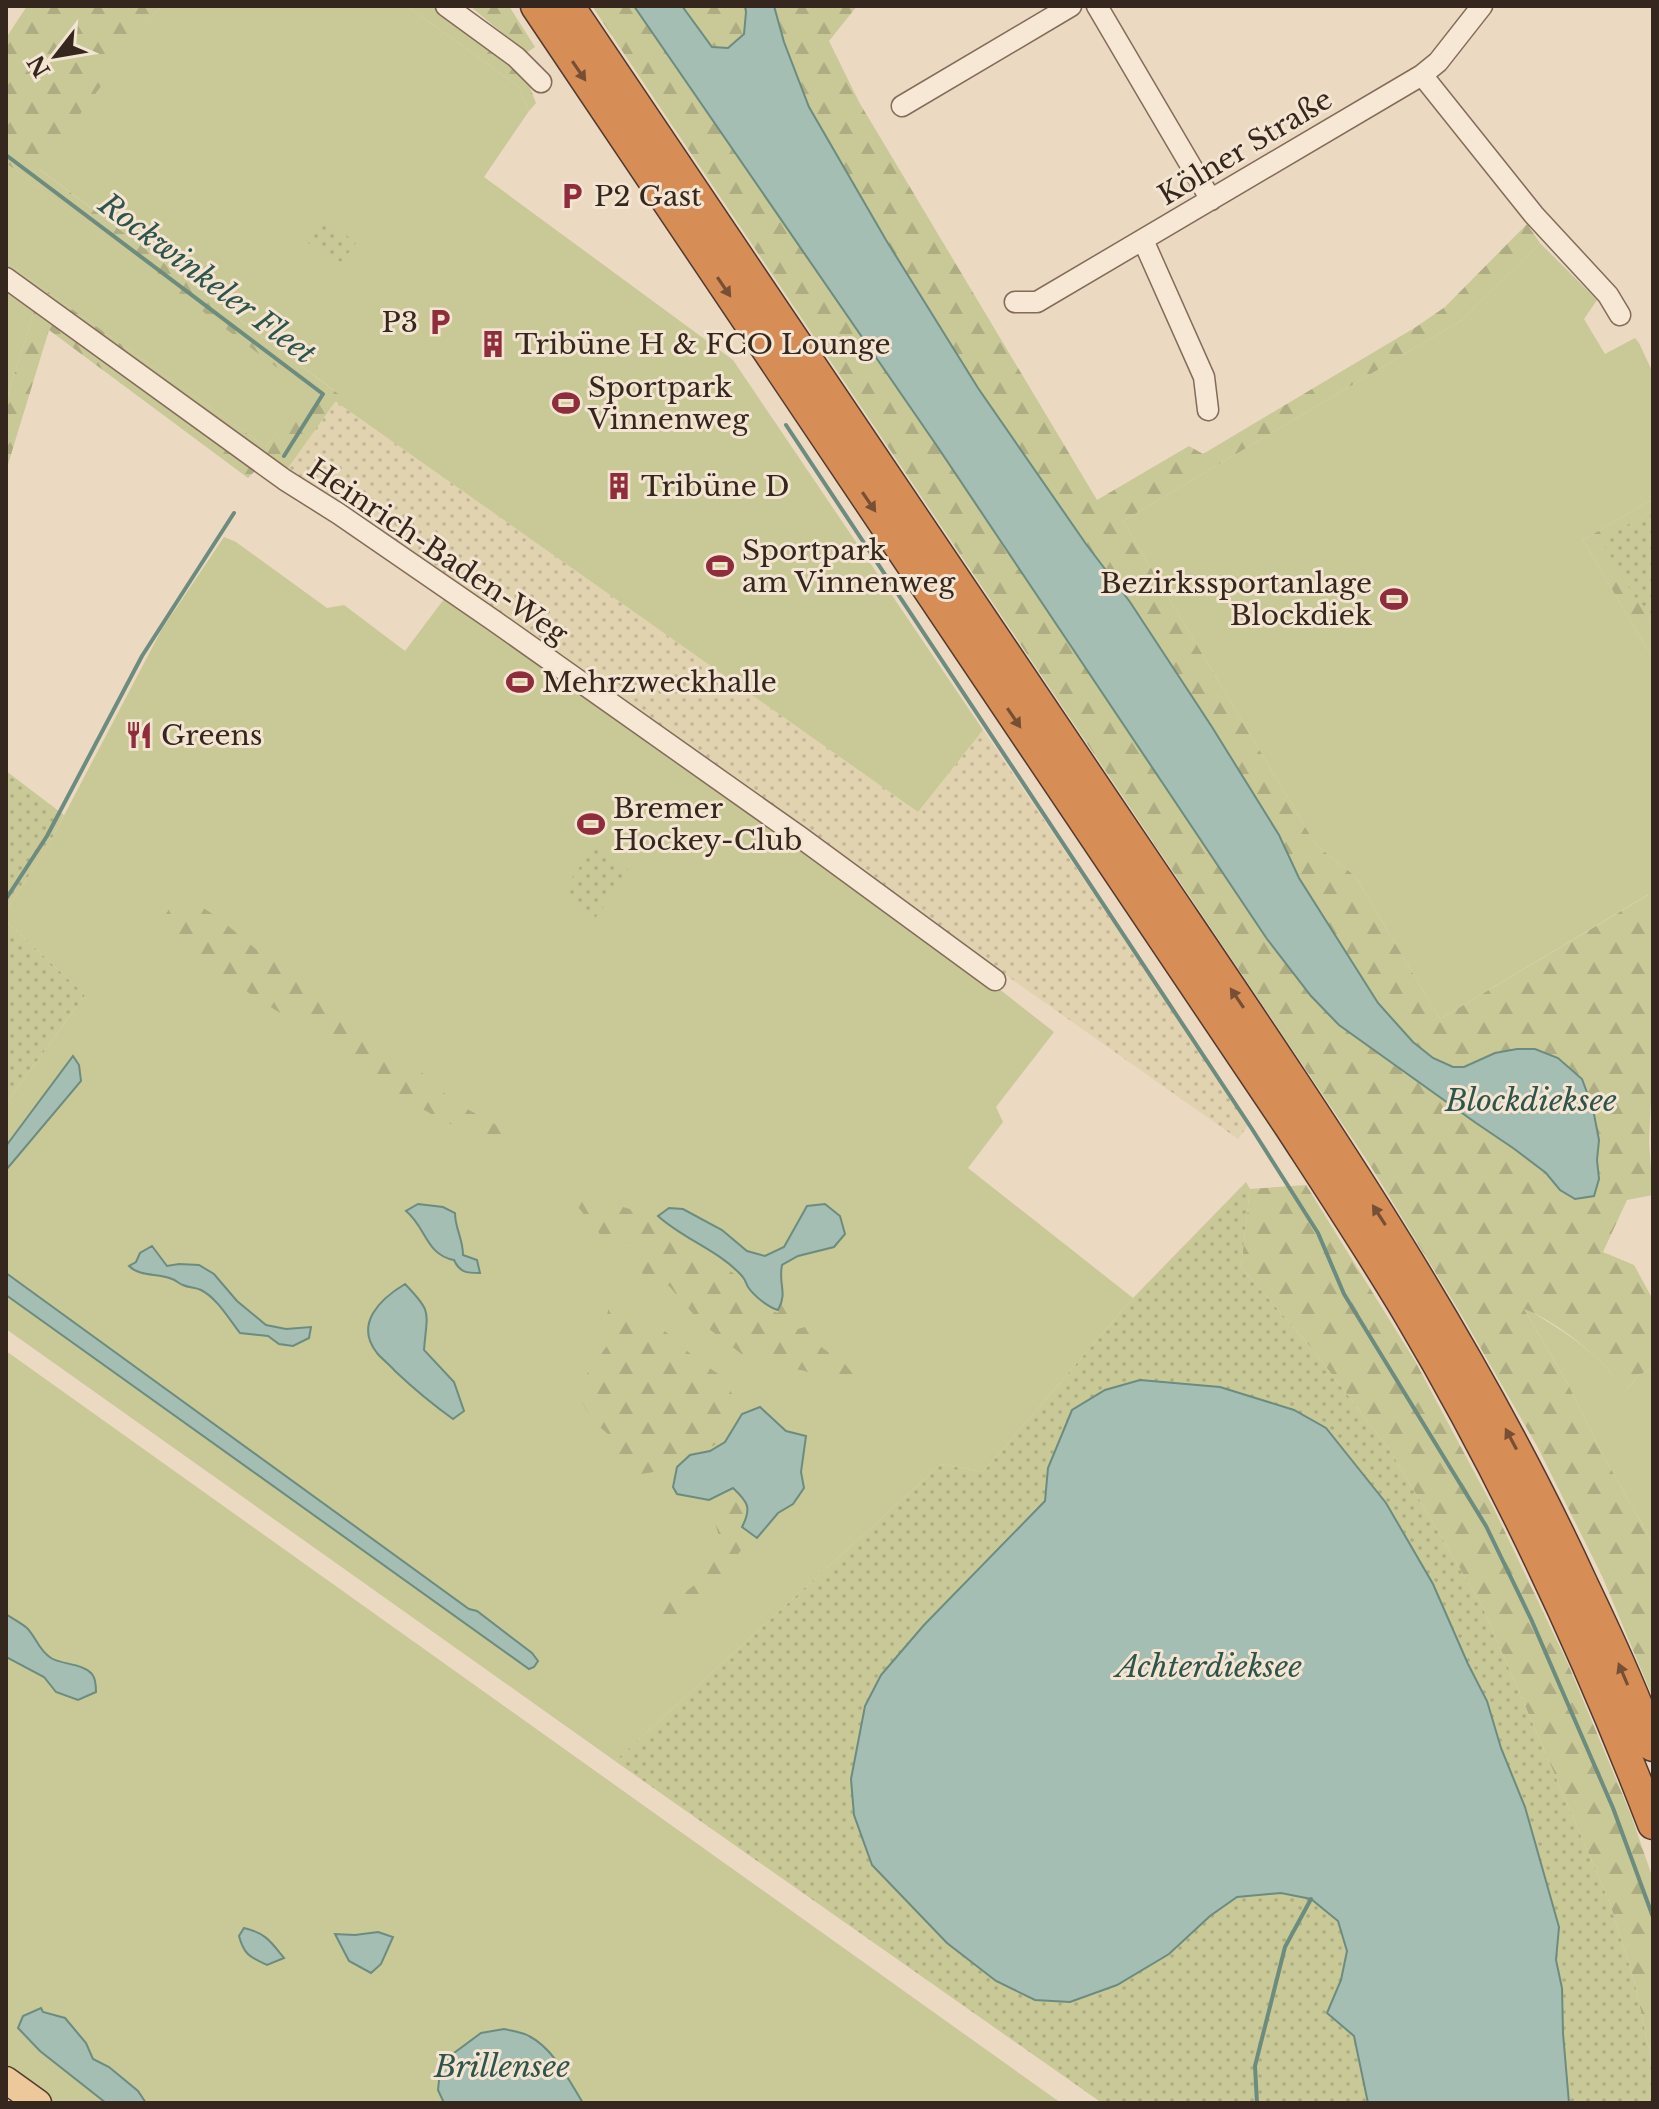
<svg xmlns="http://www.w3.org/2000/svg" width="1659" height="2109" viewBox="0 0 1659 2109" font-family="'Libre Baskerville',serif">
  <defs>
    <pattern id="farmland-dots" width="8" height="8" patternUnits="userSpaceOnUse" patternTransform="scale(2)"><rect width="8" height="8" fill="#e1d2b0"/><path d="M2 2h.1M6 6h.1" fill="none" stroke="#c2b497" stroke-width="1.8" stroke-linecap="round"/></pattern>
    <pattern id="forest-firs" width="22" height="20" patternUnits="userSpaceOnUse" patternTransform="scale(2)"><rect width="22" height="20" fill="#c9c897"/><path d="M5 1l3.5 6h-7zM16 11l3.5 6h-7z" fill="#adac82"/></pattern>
    <pattern id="park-dots" width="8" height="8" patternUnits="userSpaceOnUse" patternTransform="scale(2)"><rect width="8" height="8" fill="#c9c897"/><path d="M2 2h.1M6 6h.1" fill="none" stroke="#adac82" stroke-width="1.8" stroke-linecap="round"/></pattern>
  </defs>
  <rect width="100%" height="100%" fill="#ebd9c2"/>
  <path fill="url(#farmland-dots)" d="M335 401 918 812 983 730 1249 1124 1238 1139 288 468Z"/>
  <path fill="#c9c897" d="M161 6H407L518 86 529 111 484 177 733 360 983 730 918 812 335 401 339 394 38 168Z
    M6 163 309 391 266 447 6 262Z
    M1540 243 1597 300 1584 319 1605 354 1635 338 1639 343 1653 373V499L1583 540 1653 659V884L1649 894 1440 1019 1355 876 1316 845 1123 521 1462 320Z
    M6 288 35 308 6 401Z
    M224 537 236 542 327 608 344 605 405 651 447 595 934 938 1054 1032 996 1107 1003 1122 968 1168 1133 1298 983 1472 941 1464 615 1761 6 1329V1104L85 995 6 921V911L49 844 162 629Z
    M1523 1307C1551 1323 1578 1340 1601 1362 1611 1371 1615 1381 1627 1389L1639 1375 1653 1368V1543L1604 1457 1568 1384Z
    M6 1351 1061 2103H50L6 2071Z"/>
  <path fill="url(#forest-firs)" d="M27 6H161L39 169 340 395 288 468H284L6 269V262L266 447 308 391 6 163V38Z
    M407 6H433L512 64 528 82 536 103 529 111 518 86Z
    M470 6H509L535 47 526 53Z
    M592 6H634L937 446 1267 939 1372 1049 1513 1148 1546 1173 1560 1190 1599 1179 1597 1160 1599 1140 1558 1058 1535 1049H1517L1480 1059 1464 1067H1453L1433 1058 1413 1042 1378 1003 1299 878 1279 835 1212 727 1130 602 1086 544 978 388 886 240 809 107 784 42 774 6H857L829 41 859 102 1097 500 1189 446 1203 454 1416 327 1445 307 1527 224 1540 243 1462 320 1123 521 1316 845 1355 876 1440 1019 1648 895 1653 884V1059L1649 1142 1653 1195 1627 1200 1603 1252 1634 1265 1651 1296 1653 1312V1368L1639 1375 1626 1390C1616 1382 1611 1371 1601 1362 1580 1342 1551 1319 1524 1309L1568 1384 1604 1457 1653 1543V1698L1602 1576 1537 1446 1465 1321 1370 1165Z
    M682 6H745L746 12 744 34 728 48 713 47Z
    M35 308 259 467 248 478 49 330 6 471V401Z
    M1653 499V510L1602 540 1653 628V659L1583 540Z
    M185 895 221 920 263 955 319 981 335 1004 377 1038 417 1068 440 1090 467 1109 502 1128 507 1133 504 1144 497 1146 489 1144C451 1124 413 1106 378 1081 363 1070 354 1053 339 1042 323 1030 302 1025 284 1015 259 1002 171 940 166 914L177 897Z
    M1306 1185 1415 1361 1495 1511 1568 1664 1631 1815 1653 1879V2068L1634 1980 1609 1901 1482 1606 1391 1452 1313 1350 1241 1267 1250 1189Z
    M583 1194 645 1214 742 1279C747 1293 764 1309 778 1313L783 1301 790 1310 782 1323 787 1332 805 1327 821 1334 820 1346 828 1352 834 1362 845 1364 860 1383 850 1394 836 1385 805 1371 748 1359 700 1322 669 1286 645 1285 636 1245 603 1238 574 1202Z
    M621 1305 628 1315 631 1313 648 1316 695 1358 727 1380 739 1414C734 1422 729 1436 722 1441 702 1455 679 1446 672 1476H668L666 1470 635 1475 612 1452 608 1434 595 1423 584 1406 576 1389 619 1329 607 1315 609 1307Z
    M728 1493 735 1495C744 1508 747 1512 738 1526L751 1537 698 1607 672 1618 645 1615 609 1585 611 1578 646 1598 667 1599 683 1594 703 1578 722 1545 712 1514 698 1503 712 1501Z"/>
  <path fill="url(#park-dots)" d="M326 219 356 243 341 262 308 243Z
    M1653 510V628L1601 540Z
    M6 771 64 815 49 844 6 911Z
    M595 846 630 871 595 918 561 893Z
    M6 921 85 995 6 1104Z
    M1246 1182 1250 1189 1241 1267 1313 1350 1391 1452 1482 1606 1609 1901 1634 1980 1653 2068V2103H1102L615 1761 941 1464 983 1472 1133 1298Z"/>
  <path fill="#a4beb3" stroke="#6c8c7f" stroke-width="2" d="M634 6H682L712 47 728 48 744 34 746 12 745 6H774L784 42 809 107 886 240 978 388 1086 544 1130 602 1212 727 1279 835 1299 878 1378 1003 1413 1042 1433 1058 1453 1067H1464L1495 1053 1517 1049H1535L1558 1058 1582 1079 1593 1109 1599 1140 1597 1160 1599 1179 1594 1196 1575 1199 1560 1190 1546 1173 1513 1148 1476 1123 1339 1025 1311 996 1267 939 937 446Z
    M73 1056 79 1065 81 1081 6 1170V1146Z
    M418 1204 443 1207 455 1213C455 1229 463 1238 463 1255L477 1260 480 1273C467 1273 460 1273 454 1260 426 1255 426 1227 406 1211Z
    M825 1204 840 1216 845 1234 834 1247 798 1256 782 1265C778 1285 788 1292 778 1310 768 1307 754 1296 748 1287 746 1283 745 1279 742 1276 720 1251 683 1239 658 1216L669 1208 683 1209 722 1230 747 1251 765 1256 784 1247 807 1206Z
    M152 1246 167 1266 179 1264 199 1265 214 1274 237 1301 266 1325 286 1329 311 1327 309 1338 293 1346 279 1344 268 1336 240 1333C229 1319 217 1298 201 1290 195 1287 189 1288 183 1285 179 1284 176 1280 172 1279 157 1273 140 1277 129 1266L136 1262 140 1253Z
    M6 1273 469 1609 477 1611 532 1653 538 1661 534 1667 529 1669 6 1295Z
    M405 1284C433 1313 427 1311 424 1350L454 1382 464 1411 453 1419C432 1404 414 1389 395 1371 390 1365 383 1360 377 1353 354 1324 380 1299 405 1284Z
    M1140 1380 1220 1387 1294 1410 1326 1428 1386 1503 1433 1584 1468 1664 1487 1701 1501 1748 1525 1807 1559 1927 1556 1960 1562 1988 1563 2033 1569 2103H1368L1354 2036 1327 2013 1341 1980 1347 1951 1338 1921 1311 1899 1281 1893 1237 1897 1210 1916 1169 1954 1117 1985 1070 2002 1035 2000 996 1981 947 1943 872 1865 854 1815 851 1779 865 1706 881 1675 924 1625 1045 1501 1048 1468 1072 1410 1105 1390Z
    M760 1407 786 1431 806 1436 801 1472 804 1488 793 1504 778 1513 757 1538 742 1527C752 1508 748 1502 733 1488L709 1500 677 1494 673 1487 677 1467 690 1455 710 1451 725 1442 742 1414Z
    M6 1614C13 1619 21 1623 27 1628 36 1637 39 1651 51 1658 63 1665 82 1663 92 1674 96 1679 96 1686 96 1692L78 1700 56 1692 44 1677 6 1657Z
    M244 1928C266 1933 271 1942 284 1958L267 1965C250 1957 244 1955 239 1936Z
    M378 1932 393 1937 381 1964 371 1973 349 1961 335 1934 355 1935Z
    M41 2008 43 2012 65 2018 86 2043 93 2059 109 2067 138 2091 146 2103H106L40 2051 18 2028 23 2016Z
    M504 2029C512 2031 522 2032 529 2036 554 2049 568 2079 583 2103H444L438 2090 440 2071 450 2056 481 2033Z"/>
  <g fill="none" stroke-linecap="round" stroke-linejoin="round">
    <path stroke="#6c8c7f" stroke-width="4" d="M6 155 323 394 284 456
      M786 425 1252 1129 1318 1233 1344 1294 1486 1526 1531 1619 1613 1808 1653 1917
      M6 899 47 836 142 656 234 513
      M1257 2103 1255 2066 1285 1947 1311 1899"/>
    <g stroke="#846b5a" stroke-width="23">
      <path id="minor" d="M446 6 516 57 541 82
        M1097 6 1211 200
        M1422 75 1534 215 1608 295 1620 315
        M902 106 1071 6
        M1143 240 1204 377 1208 410
        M6 278 285 480 339 514 493 620 800 837 995 980
        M1015 302H1037L1422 75 1438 62 1482 6"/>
    </g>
    <g stroke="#523a2e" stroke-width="29">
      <path id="major" d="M6 2080 38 2103"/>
    </g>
    <g stroke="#523a2e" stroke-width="33">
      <path id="highway" d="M536 6 1290 1127C1331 1190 1372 1252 1410 1316 1506 1478 1585 1648 1653 1824
        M569 6C765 297 961 588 1157 879 1311 1107 1468 1334 1583 1585 1608 1637 1633 1691 1653 1746"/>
    </g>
    <use href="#minor" stroke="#f7e8d5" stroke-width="20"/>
    <use href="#major" stroke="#edc89b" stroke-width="26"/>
    <use href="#highway" stroke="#d78d56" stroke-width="30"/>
  </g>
  <defs><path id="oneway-solid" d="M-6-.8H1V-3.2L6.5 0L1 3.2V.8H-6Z" transform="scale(2)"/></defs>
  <g fill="#764f34">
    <use href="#oneway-solid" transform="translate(579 71) rotate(56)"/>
    <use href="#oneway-solid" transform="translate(724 287) rotate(56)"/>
    <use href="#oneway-solid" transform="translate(869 502) rotate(56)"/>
    <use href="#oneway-solid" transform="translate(1014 718) rotate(56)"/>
    <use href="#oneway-solid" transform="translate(1237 998) rotate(-124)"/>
    <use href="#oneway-solid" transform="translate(1379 1215) rotate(-123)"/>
    <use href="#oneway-solid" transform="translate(1511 1439) rotate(-118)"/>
    <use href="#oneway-solid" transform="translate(1623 1674) rotate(-113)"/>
  </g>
  <defs>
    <g id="parking-bare" transform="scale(2.16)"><path d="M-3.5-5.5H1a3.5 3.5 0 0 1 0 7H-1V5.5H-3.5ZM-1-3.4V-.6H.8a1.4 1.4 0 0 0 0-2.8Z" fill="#902d3c" stroke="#f3e5d1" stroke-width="2.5" paint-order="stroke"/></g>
    <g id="building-bare" transform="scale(2.16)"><path d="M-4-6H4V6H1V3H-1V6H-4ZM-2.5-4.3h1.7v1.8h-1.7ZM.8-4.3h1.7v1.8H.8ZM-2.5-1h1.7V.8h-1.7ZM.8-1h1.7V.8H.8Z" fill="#902d3c" stroke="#f3e5d1" stroke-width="2.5" paint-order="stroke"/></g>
    <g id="stadium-bare" transform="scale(2.16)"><path d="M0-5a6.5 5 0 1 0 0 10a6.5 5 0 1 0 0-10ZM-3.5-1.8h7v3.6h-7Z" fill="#902d3c" stroke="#f3e5d1" stroke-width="2.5" paint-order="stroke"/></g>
    <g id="restaurant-bare" transform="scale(2.16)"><path d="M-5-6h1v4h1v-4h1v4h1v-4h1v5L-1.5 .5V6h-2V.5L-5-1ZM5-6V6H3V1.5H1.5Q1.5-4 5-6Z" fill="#902d3c" stroke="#f3e5d1" stroke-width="2.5" paint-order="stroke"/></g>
  </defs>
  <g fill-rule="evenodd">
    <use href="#parking-bare" x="572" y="196"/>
    <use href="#parking-bare" x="440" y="322"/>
    <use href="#building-bare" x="493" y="344"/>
    <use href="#stadium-bare" x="566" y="403"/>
    <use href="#building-bare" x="619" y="486"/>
    <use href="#stadium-bare" x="720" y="566"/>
    <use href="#stadium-bare" x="1394" y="599"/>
    <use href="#stadium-bare" x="520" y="682"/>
    <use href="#restaurant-bare" x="139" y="735"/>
    <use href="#stadium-bare" x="591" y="824"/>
  </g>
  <g text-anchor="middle" stroke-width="6" stroke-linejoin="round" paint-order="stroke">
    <g font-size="28" fill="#35261e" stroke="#f3e5d1">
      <text transform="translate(1245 147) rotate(-31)" y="10">Kölner Straße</text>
      <text transform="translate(438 551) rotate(34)" y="10">Heinrich-Baden-Weg</text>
    </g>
    <g font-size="28" fill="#35261e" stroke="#f3e5d1" text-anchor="start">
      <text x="594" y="206">P2 Gast</text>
      <text x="418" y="332" text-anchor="end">P3</text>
      <text x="515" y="354">Tribüne H &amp; FCO Lounge</text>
      <text x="588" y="397">Sportpark<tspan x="588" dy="32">Vinnenweg</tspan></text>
      <text x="641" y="496">Tribüne D</text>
      <text x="742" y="560">Sportpark<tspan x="742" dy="32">am Vinnenweg</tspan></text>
      <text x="1372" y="593" text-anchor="end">Bezirkssportanlage<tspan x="1372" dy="32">Blockdiek</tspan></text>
      <text x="542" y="692">Mehrzweckhalle</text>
      <text x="161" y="745">Greens</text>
      <text x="613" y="818">Bremer<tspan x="613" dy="32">Hockey-Club</tspan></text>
    </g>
    <g font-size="30" font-style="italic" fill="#2e544c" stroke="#f3e5d1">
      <text transform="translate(207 279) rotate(37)" y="10">Rockwinkeler Fleet</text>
      <text x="1531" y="1111">Blockdieksee</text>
      <text x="1209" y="1677">Achterdieksee</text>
      <text x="502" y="2077">Brillensee</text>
    </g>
  </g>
  <rect width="1659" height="2109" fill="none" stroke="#35261e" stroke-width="16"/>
  <g transform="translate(56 56) rotate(239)" stroke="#f3e5d1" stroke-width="6" paint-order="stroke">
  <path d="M0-6L14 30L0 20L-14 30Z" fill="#35261e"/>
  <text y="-12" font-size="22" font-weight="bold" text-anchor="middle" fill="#35261e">N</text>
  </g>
</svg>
